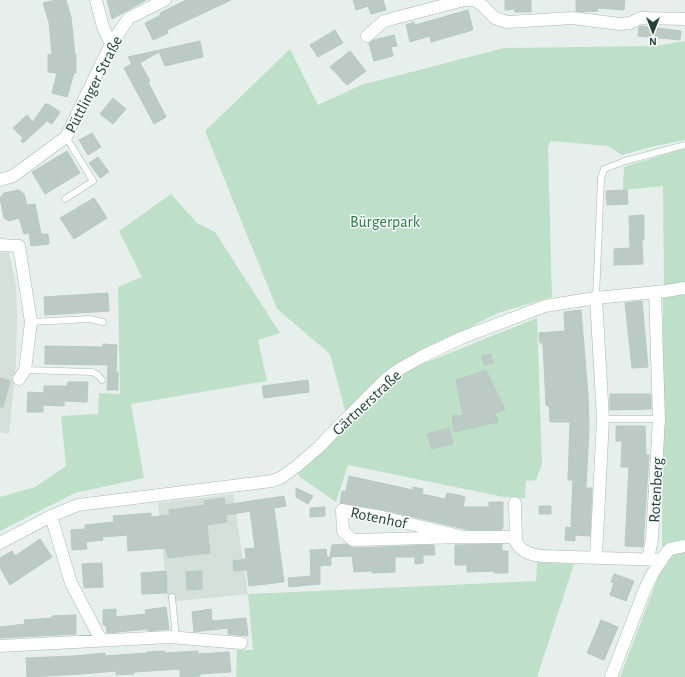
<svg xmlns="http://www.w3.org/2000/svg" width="685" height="677" viewBox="0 0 685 677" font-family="'Alegreya Sans',sans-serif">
  <rect width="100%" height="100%" fill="#e6efeb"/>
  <path fill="#d4dfda" d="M9 252 16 286 17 316 16 362 9 434 0 432V253Z
    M233 494 248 594 168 602 158 503Z"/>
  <path fill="#bfe0c8" d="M685 41V140L655 146 622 155 608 146 551 141 548 148 552 297 498 313 454 335 346 414 330 354 277 309 205 131 290 49 318 105 361 85 504 48 655 46Z
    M685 148V283L664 288 663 186 623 190 624 167Z
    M171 194 197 223 215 232 280 333 258 340 267 381 131 404 144 478 75 493 0 531V497L35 487 66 466 61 416 98 414 99 393 120 394 118 287 142 277 119 231Z
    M685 294V543L662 546 663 298Z
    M537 318 542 464 536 480 526 481 525 498 504 497 348 465 336 502 300 477 297 473 386 386 398 377 420 365Z
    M685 551V677H620L662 567 675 553Z
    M537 562 574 564 537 677H236L237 650H253L248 594 536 581Z"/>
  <path fill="#bbcac4" stroke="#b8c9c2" d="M55 0H66L71 17 75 55H76V73H74L67 97 52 93 57 73 48 72V54L52 55 49 22 43 3Z
    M107 0H146L112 19Z
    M186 0H231L167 30 168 33 153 40 145 23 161 15 160 13Z
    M353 0H383L386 10 371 14 368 6 356 10Z
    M505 0H531V12H515V9L505 10Z
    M576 0H625L624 10 597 8 598 11 580 12 576 11Z
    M468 10 473 30 431 42 430 36 410 42 406 25 414 22 415 25Z
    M641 26 681 31 680 40 638 36 639 27Z
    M335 30 343 43 318 57 310 45Z
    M394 35 397 46 391 47 393 56 374 61 369 43 373 40Z
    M200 41 203 57 165 66 159 52 140 63 150 81 148 82 166 117 154 124 124 68 132 64 128 57Z
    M350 51 366 71 347 85 330 67Z
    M113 98 126 109 113 124 100 114Z
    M45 104H48L60 112 52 124 47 121 23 143 21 141 23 138 13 128 27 115 33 122Z
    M92 133 101 147 88 155 79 140Z
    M67 151 80 173 45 194 32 172Z
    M98 157 109 172 100 178 89 163Z
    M19 190 24 194 27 205 35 204 41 234H48L49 244 31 246 29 233 24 234 19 218 9 221 4 218 0 198 4 193Z
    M627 190 628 204 607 205 606 191Z
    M94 198 107 218 74 239 60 218Z
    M644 215V239L642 240 643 264 614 265V249L630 248 629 216Z
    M108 293 109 311 45 315 44 297Z
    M642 301 648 367 632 368 625 303Z
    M581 310 588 394 589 428 586 488H592L590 536 575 535V541L565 540 566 527 571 528 572 500 573 480H568L570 422H550L549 406H546L543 343H540L539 333 565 331 564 312Z
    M103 344 117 345 116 372H118V390H107L108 365 45 364V346L103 347Z
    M491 354 493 363 484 365 482 356Z
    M486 370 505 409 495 413 498 422 454 432 452 416 463 415 456 380Z
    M0 378 10 381 3 407H0Z
    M308 380 309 392 264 398 262 386Z
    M68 382H88L87 402 64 401V406L43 405V412H27L28 392 44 393V386H67Z
    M610 394H651V409L610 410Z
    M616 426H645L646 455H649L643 547 625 546 629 467H621L622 441H616Z
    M449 428 453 444 432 449 427 434Z
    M349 476 413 490V487L423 489 422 494 445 499 447 493 459 495 465 497 463 507H489V502H503V528L501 530H469L384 510 340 503 342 491H346Z
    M296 488 313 496 308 504 296 497Z
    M284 496 286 506 274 508 284 582 249 586 247 570 234 571 233 561 246 559 245 549 255 548 250 511 226 515 227 522 207 525 210 553 168 558 166 548 128 551 127 535 102 537 103 540 86 542 87 549 72 550 71 530 85 529V525L114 522 113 516 151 513V517L170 515 169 510 205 505 204 501 224 498 225 505Z
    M539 506H551V514H539Z
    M325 507V516L310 517V508Z
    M40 539 52 557 10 585 0 568V558L12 551 15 556Z
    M347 544 353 548 434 545 435 555H423V563L415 564V557H395V572L372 573V571L354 572 352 556 331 557V565L320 566V584L289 587 288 578 311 576 310 550 326 549 327 557H330L332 545Z
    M502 544V551H508V573H494V571L467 572V565H455V545Z
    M102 563 103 587 84 588 82 564Z
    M166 571 167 593 142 594 141 573Z
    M202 571V589L187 590 186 572Z
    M614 574 634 581 626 601 610 595 614 583 611 582Z
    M166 607 169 629 148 631V629L107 633 106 625H103V610L116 609V617L146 614 145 610Z
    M211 609 212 621 246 618 248 636 228 634V628L194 632 192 612Z
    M76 615V634L0 638V627L25 624 24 620 52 618V616Z
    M601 620 618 627 604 660 587 653Z
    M164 651 165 653 198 651V654L229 652 231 672 200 674V676L180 677V669L134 672V674L116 675V671L82 674 27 677 26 658 73 656 105 653V656L147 653V652Z"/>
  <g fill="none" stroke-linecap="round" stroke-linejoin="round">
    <g stroke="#a8b8b2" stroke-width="7">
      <path id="lane" d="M65 199 93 181 66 137
        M596 298 601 178 604 169 625 161 685 145
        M31 322 90 319 103 322
        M25 370 92 372 98 375 102 380
        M603 419H659
        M172 597 176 638"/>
    </g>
    <g stroke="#a8b8b2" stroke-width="13">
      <path id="street" d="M96 0 103 27 111 44
        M466 0H475L483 6 495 18 507 22 572 18 620 24 630 23 641 18 685 19
        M367 36 384 21 464 0
        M0 180 13 176 66 137 111 44 129 18 165 0
        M0 245 19 246 31 322 25 370 19 379
        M515 503 516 542C521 552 531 555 542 556L662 560
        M51 516 71 583 101 640
        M464 537 353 540 343 531 342 510 382 517 464 537H515
        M0 543 51 516 78 505 272 481 282 477 297 466 319 447 339 426 386 379 398 370 423 356 461 338 545 306 596 298 666 291 685 288
        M596 557 603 419 596 298
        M648 559 652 539 659 419 655 292
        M0 646 169 637 241 643
        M611 677 645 589 653 573 664 556 670 549 685 546"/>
    </g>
    <use href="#lane" stroke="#fff" stroke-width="6"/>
    <use href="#street" stroke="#fff" stroke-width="12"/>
  </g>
  <g text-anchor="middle" stroke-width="3" stroke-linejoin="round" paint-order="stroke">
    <g font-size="16" fill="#24423a" stroke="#f7fbf9">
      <text transform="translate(93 84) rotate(-63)" y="6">Püttlinger Straße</text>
      <text transform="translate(366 402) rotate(-43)" y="6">Gärtnerstraße</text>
      <text transform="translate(655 490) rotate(-87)" y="6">Rotenberg</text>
      <text transform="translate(379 517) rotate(12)" y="6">Rotenhof</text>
    </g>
    <g font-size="16" fill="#2d7a4b" stroke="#f7fbf9">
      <text x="385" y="227">Bürgerpark</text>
    </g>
  </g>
  <g transform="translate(653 32) rotate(180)" stroke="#f7fbf9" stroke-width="3" paint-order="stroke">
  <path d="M0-3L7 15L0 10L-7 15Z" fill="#24423a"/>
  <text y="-6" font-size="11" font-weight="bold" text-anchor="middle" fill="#24423a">N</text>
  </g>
</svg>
